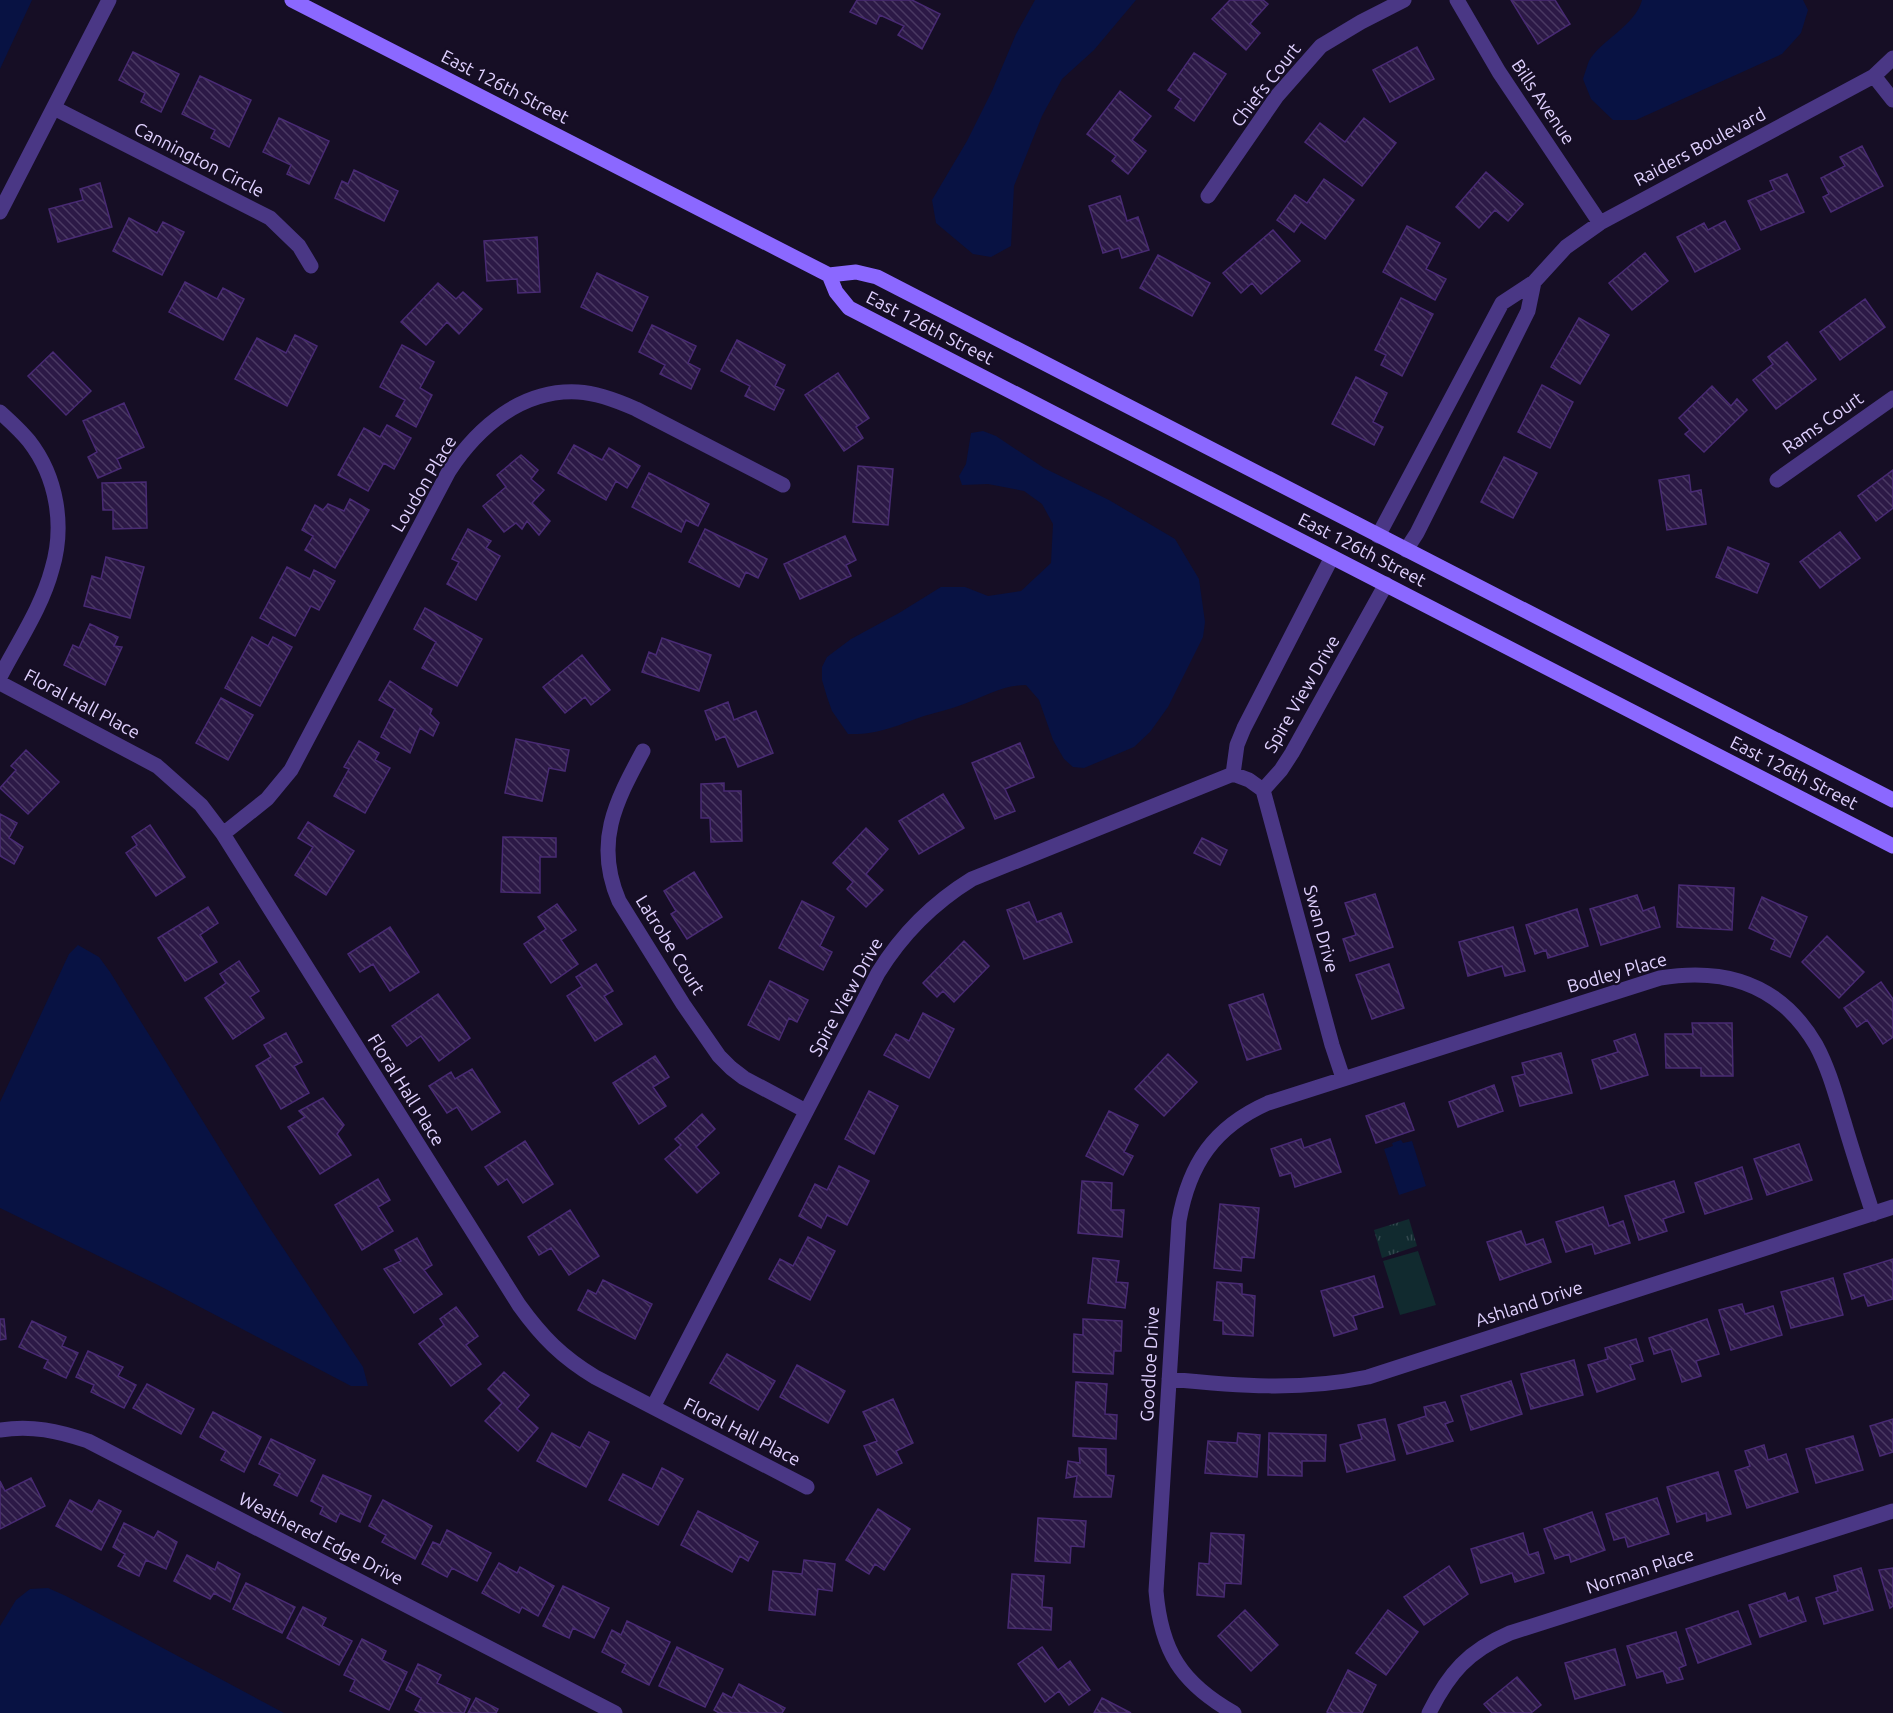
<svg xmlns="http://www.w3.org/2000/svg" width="1893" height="1713" viewBox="0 0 1893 1713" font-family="Ubuntu,sans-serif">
  <defs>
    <pattern id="park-tufts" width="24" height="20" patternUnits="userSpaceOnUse" patternTransform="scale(1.5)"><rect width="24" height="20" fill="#112a2f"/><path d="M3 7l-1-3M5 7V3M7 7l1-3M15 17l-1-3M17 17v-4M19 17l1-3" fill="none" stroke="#33484e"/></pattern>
    <pattern id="building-back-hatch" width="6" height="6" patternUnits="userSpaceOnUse" patternTransform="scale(1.5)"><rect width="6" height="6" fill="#2c1946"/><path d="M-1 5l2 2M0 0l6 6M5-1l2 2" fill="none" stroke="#4a3962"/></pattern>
  </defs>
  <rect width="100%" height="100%" fill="#160e25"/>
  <path fill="url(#park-tufts)" d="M1409 1219 1417 1246 1382 1258 1374 1230Z"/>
  <path fill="#112a2f" d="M1418 1251 1436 1305 1400 1315 1383 1261Z"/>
  <path fill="#081243" d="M0 0H32L0 69Z
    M1035 0H1136L1094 50 1062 79 1042 116 1014 186 1011 246 991 257 973 254 936 223 932 200 967 141 992 91 1016 34Z
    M1642 0H1803L1808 10 1801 33 1782 54 1636 120H1613L1591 99 1583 79C1585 73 1587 66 1589 61 1600 41 1636 25 1642 0Z
    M983 431 996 436 1044 468 1109 500 1175 539 1199 579 1205 622 1203 637 1168 707 1150 732 1134 747 1084 768 1073 767 1064 759 1053 740 1039 700 1026 685C1003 685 985 696 964 704 951 709 937 712 924 716 895 726 879 735 848 734L832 711 827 697 822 680V667L827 657 851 639 899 613 941 587H965L988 596 1021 591 1051 563 1053 524 1042 504 1024 491 988 484 962 485 959 476 966 464 971 433Z
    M78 945 99 957 110 972 265 1221 363 1367 368 1386H351L156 1284 0 1208V1102L69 954Z
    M1401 1140 1403 1143 1412 1141 1426 1186 1399 1195 1384 1149 1393 1146 1392 1143Z
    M48 1588 66 1596 284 1713H0V1626L16 1600 30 1589Z"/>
  <path fill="url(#building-back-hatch)" stroke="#482a73" stroke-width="1.5" d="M857 0H912L940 14 922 49 898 35 904 26 880 15 876 24 850 12Z
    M1230 0H1263L1268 4 1250 24 1260 33 1246 50 1212 19Z
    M1511 0H1555L1570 24 1538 44Z
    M1417 47 1434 79 1390 102 1373 70Z
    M133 52 179 74 161 112 141 102 145 93 119 80Z
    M1194 53 1226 74 1194 121 1175 108 1181 99 1168 90Z
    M200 76 251 100 229 147 211 138 215 130 182 114Z
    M1120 91 1151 116 1132 140 1146 151 1128 174 1112 161 1116 156 1087 134Z
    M279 118 329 141 309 184 287 174 291 165 263 152Z
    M1364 118 1396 143 1362 186 1305 142 1320 123 1345 142Z
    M1862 146 1883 186 1831 212 1823 197 1829 194 1821 178 1845 166 1840 157Z
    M354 170 398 191 384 221 335 198 342 181 348 184Z
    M1486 172 1523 204 1508 221 1495 210 1479 228 1456 207Z
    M1787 174 1804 212 1761 230 1748 201 1774 190 1770 181Z
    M1324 179 1354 200 1325 239 1301 222 1294 232 1277 220 1295 195 1307 203Z
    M100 183 112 227 58 242 49 209 83 200 80 189Z
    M1120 196 1127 221 1138 217 1149 250 1122 258 1119 248 1103 253 1089 206Z
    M129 218 157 233 163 222 184 232 162 275 113 251Z
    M1725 221 1740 249 1695 272 1677 237 1704 223 1708 230Z
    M1407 226 1440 243 1426 269 1446 279 1435 300 1383 272Z
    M1273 230 1300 261 1261 294 1252 283 1241 293 1223 273Z
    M537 237 540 292 518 293 517 279 487 281 484 241Z
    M1645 253 1668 281 1632 310 1609 283Z
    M1158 255 1210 283 1192 316 1140 288Z
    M597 273 648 297 632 331 581 307Z
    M185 282 217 299 223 288 244 299 223 340 169 312Z
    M438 283 456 299 463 292 482 309 459 334 447 322 426 345 401 322Z
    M1401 298 1433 314 1402 376 1381 365 1386 355 1375 350Z
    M1865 299 1885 327 1840 360 1820 332Z
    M1579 318 1609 335 1580 384 1551 367Z
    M652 325 696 346 688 363 700 369 691 389 660 374 665 365 639 352Z
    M295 335 317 346 287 406 235 379 257 338 286 353Z
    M737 340 785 365 775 386 784 390 774 410 745 396 750 386 721 371Z
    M1787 342 1816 379 1776 409 1753 380 1773 364 1768 357Z
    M402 345 434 362 420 388 432 395 416 427 396 416 405 400 380 387Z
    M53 352 91 391 66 415 28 376Z
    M838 373 869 418 856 427 863 438 844 451 805 395Z
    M1356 377 1387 393 1373 422 1383 427 1374 445 1332 424Z
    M1542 385 1573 402 1550 448 1518 432Z
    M1712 386 1731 406 1737 399 1747 410 1704 452 1685 434 1690 430 1679 418Z
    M124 403 144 447 117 459 121 468 98 478 88 457 97 452 83 421Z
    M387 425 411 438 394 469 384 463 368 491 338 475 364 428 380 437Z
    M574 445 602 460 609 448 640 466 627 488 616 481 606 500 558 473Z
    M521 455 538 470 531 479 544 490 532 503 550 521 539 535 527 521 522 529 516 523 504 532 483 506 506 487 497 475Z
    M1504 457 1537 473 1513 518 1481 502Z
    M858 466 893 469 888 525 853 522Z
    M1893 470V508L1876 521 1858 496Z
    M649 473 709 504 698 526 686 520 681 532 632 507Z
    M1689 475 1691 492 1701 490 1706 524 1667 530 1659 480Z
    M146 482 147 528 113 529V510H103L102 483Z
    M350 499 369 510 335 568 305 550 313 536 302 530 315 505 323 510 328 504 344 511Z
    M468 529 491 541 486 548 500 556 476 600 447 584 459 562 452 559Z
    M705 529 767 559 758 578 746 572 739 587 689 562Z
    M1840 532 1860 558 1820 588 1800 562Z
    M845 536 856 560 846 565 851 576 800 599 784 564Z
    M1728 547 1769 564 1757 593 1716 577Z
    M106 557 144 567 130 618 84 606 92 576 101 579Z
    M287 567 310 579 314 570 335 581 319 610 311 606 295 636 260 618Z
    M425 608 482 639 457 686 422 668 436 642 414 629Z
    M90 624 118 637 114 646 122 647 105 685 64 665 73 645 79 648Z
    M252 637 268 646 273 637 292 647 260 706 225 688Z
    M662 638 711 655 699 691 642 672 649 652 656 655Z
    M582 655 610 690 591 705 585 697 565 713 543 687Z
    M390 681 432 709 430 714 439 723 433 736 420 728 410 753 381 737 395 709 379 700Z
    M221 698 253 715 228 760 196 743Z
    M728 702 734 720 756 711 773 753 738 767 725 736 716 740 705 711Z
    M516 739 569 750 565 771 549 768 542 801 505 793Z
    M359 741 379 753 375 760 390 768 365 813 334 796 349 769 344 767Z
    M1020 743 1034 777 1005 789 1015 811 995 819 972 763Z
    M26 750 59 782 28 814 0 788 16 770 11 766Z
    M724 783V791H741L742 841 711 842 710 818H701V784Z
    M943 794 964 828 919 854 899 821Z
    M0 814 17 823 9 838 23 847 14 864 0 856Z
    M308 822 354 851 326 895 295 875 313 847 298 838Z
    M150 825 185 877 156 896 126 853 137 845 132 837Z
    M866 828 888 849 866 874 883 890 866 907 847 889 853 882 833 863Z
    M503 837 556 838V857H540V893L501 892Z
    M1202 838 1227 850 1220 865 1194 853Z
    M694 872 722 917 687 939 671 914 676 911 664 891Z
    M1679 885 1734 888 1732 930 1677 927Z
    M1375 894 1393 947 1350 961 1343 939 1356 935 1345 903Z
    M1637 895 1643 911 1654 907 1660 927 1601 945 1590 909Z
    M1762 897 1807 917 1790 957 1771 949 1775 940 1749 928Z
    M802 901 834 917 820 946 832 952 823 970 779 948Z
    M1029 902 1037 922 1061 913 1072 942 1024 959 1007 910Z
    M557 904 576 930 561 940 578 964 551 983 524 944 546 929 538 917Z
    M208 907 218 923 200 935 217 962 185 981 158 938Z
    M1577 909 1588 946 1548 958 1546 950 1535 954 1526 925Z
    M390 927 419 972 390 991 373 964 360 972 348 954Z
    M1513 927 1525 971 1505 976 1502 966 1468 976 1459 942Z
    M1827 936 1864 972 1839 998 1802 962Z
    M964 941 989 966 954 1002 943 991 937 997 923 983Z
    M239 961 259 991 250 997 264 1018 233 1039 205 998 226 983 220 974Z
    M596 964 613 991 604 996 622 1024 595 1041 567 996 582 986 576 977Z
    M1389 964 1404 1008 1372 1019 1356 975Z
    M770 981 808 1000 797 1022 789 1018 779 1040 748 1025Z
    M1881 982 1893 999V1037L1883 1044 1867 1020 1857 1027 1844 1008Z
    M438 994 470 1038 439 1061 421 1036 407 1046 392 1026Z
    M1263 994 1281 1049 1247 1060 1229 1005Z
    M923 1013 954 1029 929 1078 884 1055 896 1034 909 1041Z
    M1692 1023H1732L1733 1076H1701V1068H1666L1665 1034H1693Z
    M286 1033 302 1062 294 1066 309 1093 281 1109 256 1066 271 1057 264 1045Z
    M1635 1034 1648 1075 1601 1089 1592 1060 1618 1052 1614 1041Z
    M1561 1053 1572 1093 1520 1106 1512 1077 1525 1074 1522 1063Z
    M1168 1054 1197 1082 1164 1116 1135 1089Z
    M655 1056 669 1077 653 1087 666 1106 639 1124 613 1083Z
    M472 1069 500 1112 472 1130 457 1107 447 1113 429 1086 451 1072 455 1079Z
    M1494 1085 1503 1111 1458 1127 1449 1102Z
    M869 1091 898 1106 874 1154 845 1139Z
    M323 1098 344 1125 337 1134 351 1155 320 1174 288 1127 305 1117 299 1111Z
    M1404 1103 1414 1130 1376 1143 1366 1116Z
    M1109 1111 1138 1125 1124 1152 1133 1156 1123 1175 1086 1156Z
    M702 1114 715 1129 696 1147 719 1173 697 1193 665 1159 681 1145 675 1139Z
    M1301 1139 1304 1148 1330 1139 1341 1172 1295 1187 1291 1173 1280 1176 1271 1149Z
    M525 1141 553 1184 523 1203 507 1179 498 1185 485 1167Z
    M1799 1144 1812 1180 1767 1195 1754 1159Z
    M839 1166 869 1181 847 1225 827 1215 821 1228 799 1216 815 1184 827 1190Z
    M1742 1167 1752 1199 1705 1214 1695 1183Z
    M378 1179 390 1200 378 1207 393 1231 362 1250 335 1205Z
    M1082 1181 1112 1183 1111 1210H1124L1122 1237 1078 1233Z
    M1674 1181 1684 1212 1663 1219 1667 1231 1639 1240 1625 1196Z
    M1220 1204 1259 1208 1254 1258 1242 1257 1241 1271 1214 1268Z
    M1603 1207 1609 1226 1623 1221 1630 1243 1595 1254 1592 1244 1566 1252 1556 1222Z
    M570 1210 599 1256 569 1275 551 1248 539 1255 528 1237Z
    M1521 1231 1526 1245 1543 1239 1551 1262 1500 1280 1487 1242Z
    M808 1237 835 1251 810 1300 769 1279 780 1259 793 1266Z
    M417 1238 432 1265 424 1270 442 1294 414 1313 384 1269 401 1261 395 1250Z
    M1093 1258 1119 1261 1116 1282 1128 1283 1125 1308 1088 1303Z
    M1893 1259V1299L1868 1306 1864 1295 1852 1299 1844 1274Z
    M1374 1276 1383 1307 1353 1316 1357 1329 1334 1336 1321 1291Z
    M1833 1278 1843 1315 1791 1328 1781 1292Z
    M603 1280 652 1304 635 1339 578 1310 588 1290 596 1294Z
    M1217 1282 1242 1284V1294L1255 1296 1253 1336 1223 1334V1321L1214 1320Z
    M1742 1304 1745 1314 1773 1306 1782 1335 1731 1350 1719 1310Z
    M456 1307 478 1336 466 1345 481 1364 451 1386 419 1344 444 1325 440 1319Z
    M0 1319H4L6 1339 0 1340Z
    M1083 1319 1122 1321 1121 1351H1114L1113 1374 1073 1372 1074 1334 1083 1335Z
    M1707 1319 1719 1354 1696 1361 1701 1376 1682 1382 1671 1349 1654 1354 1649 1338Z
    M32 1321 66 1337 62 1346 78 1353 66 1378 44 1368 48 1360 19 1347Z
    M1636 1339 1643 1361 1630 1365 1635 1379 1597 1392 1588 1365 1608 1359 1605 1348Z
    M88 1351 123 1367 118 1376 136 1385 124 1408 91 1392 94 1385 76 1377Z
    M727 1354 775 1381 758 1410 710 1383Z
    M1574 1360 1583 1395 1531 1409 1521 1374Z
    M797 1365 845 1391 828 1423 780 1397Z
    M504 1372 529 1395 517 1409 538 1428 518 1451 485 1421 502 1403 488 1389Z
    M1511 1381 1522 1414 1471 1430 1461 1396Z
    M1076 1382 1107 1384 1105 1414 1117 1415 1116 1439 1073 1436Z
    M147 1384 194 1409 181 1434 133 1408Z
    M893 1399 913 1443 896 1451 902 1463 877 1475 864 1446 877 1441 863 1412Z
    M1445 1402 1453 1421 1445 1424 1453 1441 1407 1454 1398 1425 1426 1416 1424 1407Z
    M213 1412 261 1437 244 1472 221 1460 226 1451 200 1437Z
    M1385 1419 1395 1460 1347 1472 1340 1445 1362 1439 1358 1425Z
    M1893 1419V1452L1880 1456 1870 1426Z
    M589 1432 609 1442 586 1487 537 1461 552 1433 580 1448Z
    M1238 1433 1260 1435 1257 1477 1205 1473 1208 1441 1237 1443Z
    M1269 1433 1326 1435 1325 1461H1302V1476L1268 1475Z
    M1853 1436 1863 1470 1816 1483 1806 1449Z
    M271 1439 315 1460 297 1496 274 1485 280 1474 259 1464Z
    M1764 1445 1768 1460 1786 1454 1798 1492 1747 1508 1735 1471 1750 1466 1745 1451Z
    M1079 1448 1106 1449V1475L1114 1476 1111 1497H1074L1077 1476 1066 1478 1068 1461 1080 1463Z
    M662 1468 683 1479 658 1525 609 1500 623 1474 652 1489Z
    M1718 1472 1731 1514 1707 1521 1706 1513 1677 1522 1667 1487Z
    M323 1475 371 1496 360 1522 340 1513 336 1522 320 1514 323 1507 311 1501Z
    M31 1478 45 1506 0 1529V1481L5 1491Z
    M1657 1498 1669 1534 1628 1547 1625 1537 1614 1540 1606 1514Z
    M70 1500 92 1512 99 1500 121 1511 101 1550 56 1526Z
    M383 1500 432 1526 415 1559 382 1542 386 1535 369 1526Z
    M878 1509 910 1529 884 1570 875 1564 869 1574 846 1560Z
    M698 1511 758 1542 748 1561 740 1556 732 1572 681 1545Z
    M1592 1512 1605 1550 1571 1562 1569 1554 1555 1559 1544 1529Z
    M1038 1518 1086 1521 1084 1547 1071 1546 1070 1563 1035 1561Z
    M124 1523 154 1538 158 1531 177 1542 166 1569 146 1560 139 1576 118 1566 125 1554 113 1547Z
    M447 1530 491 1553 477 1581 452 1568 447 1577 422 1564 433 1542 440 1545Z
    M1211 1533 1244 1535 1241 1584 1225 1583 1224 1597 1197 1595 1199 1563 1209 1564Z
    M1523 1533 1529 1555 1538 1552 1544 1573 1515 1582 1512 1573 1481 1583 1471 1549Z
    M187 1555 215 1570 218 1562 240 1574 230 1602 214 1593 210 1599 174 1581Z
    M804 1560 835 1564 832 1591 818 1589 815 1615 769 1610 773 1571 802 1574Z
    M499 1563 517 1573 520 1567 554 1586 538 1616 522 1607 519 1613 482 1593Z
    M1449 1566 1468 1594 1424 1625 1404 1597Z
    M1861 1568 1873 1610 1824 1624 1816 1598 1838 1591 1834 1576Z
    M1893 1568V1606L1890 1608 1879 1570Z
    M1012 1574 1044 1576 1042 1607 1052 1608 1051 1630 1008 1628Z
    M246 1583 295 1607 282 1633 233 1609Z
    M563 1586 609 1608 594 1638 573 1628 569 1638 543 1626Z
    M1785 1593 1788 1601 1798 1597 1806 1621 1760 1637 1749 1605Z
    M303 1607 326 1618 322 1626 352 1641 339 1665 287 1638Z
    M1245 1610 1278 1645 1251 1671 1218 1636Z
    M1388 1610 1418 1632 1386 1675 1356 1653Z
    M1738 1611 1751 1644 1698 1663 1686 1629Z
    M627 1621 670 1642 649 1685 622 1672 626 1664 602 1652 612 1630 621 1635Z
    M1676 1632 1686 1665 1679 1668 1683 1679 1667 1683 1663 1671 1637 1678 1627 1646Z
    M362 1639 386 1651 382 1660 407 1672 389 1710 350 1691 355 1680 344 1675Z
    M677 1647 723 1669 705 1707 659 1686Z
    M1042 1647 1058 1670 1070 1661 1090 1690 1069 1705 1059 1691 1045 1702 1018 1664Z
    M1615 1649 1625 1685 1575 1699 1565 1663Z
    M418 1664 441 1675 437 1683 470 1699 464 1713H421L415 1710 421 1698 406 1690Z
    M1348 1670 1376 1685 1362 1713H1329L1327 1712Z
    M1517 1677 1541 1705 1531 1713H1492L1484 1704Z
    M739 1684 785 1708 782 1713H719L714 1710 723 1693 732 1698Z
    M476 1698 498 1709 496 1713H468Z
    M1102 1698 1131 1713H1094Z"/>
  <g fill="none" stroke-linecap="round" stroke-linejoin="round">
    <path stroke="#4a3785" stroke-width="15" d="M1457 0 1499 72 1600 223
      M1874 76 1893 100
      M54 108 270 218 299 246 311 266
      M1208 196 1277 96 1321 46 1361 22 1404 0
      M0 212 109 0
      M0 412C10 421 21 431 29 441 57 477 65 526 52 569 42 607 18 642 0 677
      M1777 480 1893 398
      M1378 536 1502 303 1534 282 1566 247 1600 223 1874 76 1893 58
      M1406 550 1417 533 1528 311 1534 282
      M0 683 157 766 201 805 223 834 519 1305C542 1337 562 1357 595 1377L807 1487
      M643 751C615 803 594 843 619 901L683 1004 719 1056 731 1068 744 1078 806 1111
      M1233 774 1237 745 1244 728 1332 557
      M1263 790 1332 1045 1343 1078
      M1263 790 1281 770 1292 753 1386 584
      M223 834 267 799 291 770 449 471C478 427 522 389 578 392 598 393 618 401 636 409L783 485
      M1169 1379C1236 1386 1302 1391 1368 1377L1893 1207
      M653 1407 878 973C902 934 933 903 972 879L1233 774 1249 780 1263 790
      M0 1430C32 1425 58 1431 88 1441L615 1713
      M1234 1713C1181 1683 1161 1651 1156 1591L1179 1221C1189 1164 1214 1127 1268 1103L1660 978C1726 967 1781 985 1816 1045 1829 1069 1836 1096 1844 1122 1853 1153 1863 1183 1873 1214
      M1429 1713C1449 1673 1468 1651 1510 1633L1893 1511"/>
    <path stroke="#8b68ff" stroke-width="15" d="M292 0 829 275 856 272 877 277 1893 800
      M829 275 836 292 849 308 1893 846"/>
  </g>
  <g text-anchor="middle" stroke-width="4.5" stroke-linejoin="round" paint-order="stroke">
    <g font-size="18" fill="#e0d1ff" stroke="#160e25">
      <text transform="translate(1266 85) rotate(-52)" y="6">Chiefs Court</text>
      <text transform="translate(505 87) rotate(27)" y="6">East 126th Street</text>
      <text transform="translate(1543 102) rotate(56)" y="6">Bills Avenue</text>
      <text transform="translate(1700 147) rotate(-28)" y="6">Raiders Boulevard</text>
      <text transform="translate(199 160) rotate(27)" y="6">Cannington Circle</text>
      <text transform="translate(930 328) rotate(27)" y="6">East 126th Street</text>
      <text transform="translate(1823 423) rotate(-35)" y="6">Rams Court</text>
      <text transform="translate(424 484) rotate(-59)" y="6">Loudon Place</text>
      <text transform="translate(1362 550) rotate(27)" y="6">East 126th Street</text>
      <text transform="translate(1302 694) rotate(-60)" y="6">Spire View Drive</text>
      <text transform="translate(82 704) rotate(28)" y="6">Floral Hall Place</text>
      <text transform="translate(1794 773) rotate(27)" y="6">East 126th Street</text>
      <text transform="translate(1321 929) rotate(75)" y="6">Swan Drive</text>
      <text transform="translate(670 945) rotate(58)" y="6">Latrobe Court</text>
      <text transform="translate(1617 973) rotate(-16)" y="6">Bodley Place</text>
      <text transform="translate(846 997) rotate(-61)" y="6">Spire View Drive</text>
      <text transform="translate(406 1090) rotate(58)" y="6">Floral Hall Place</text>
      <text transform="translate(1529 1304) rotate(-18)" y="6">Ashland Drive</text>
      <text transform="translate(1150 1364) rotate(-87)" y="6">Goodloe Drive</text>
      <text transform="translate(742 1432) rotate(27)" y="6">Floral Hall Place</text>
      <text transform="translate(321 1539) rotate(27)" y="6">Weathered Edge Drive</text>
      <text transform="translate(1640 1571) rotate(-18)" y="6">Norman Place</text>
    </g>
  </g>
</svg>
